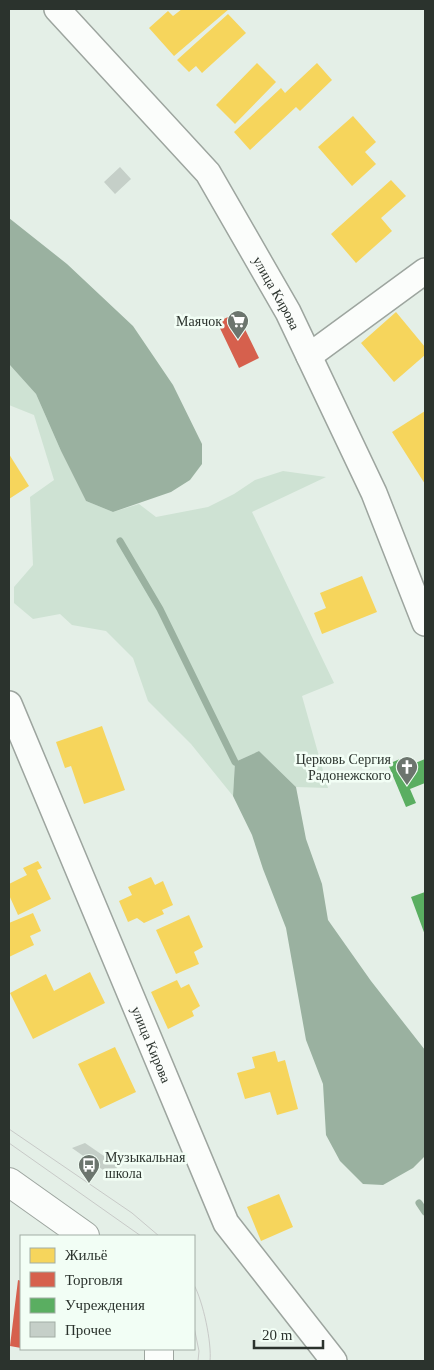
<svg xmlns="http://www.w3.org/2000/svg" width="434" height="1370" viewBox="0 0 434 1370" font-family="Georgia,serif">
  <rect width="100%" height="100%" fill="#e4efe7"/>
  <path fill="#cee2d3" d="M9 364 36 394 61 451 86 501 113 512 139 504 156 517 208 507 234 494 255 480 283 471 326 477 252 512 334 683 302 696 328 788 296 787 259 751 235 762 233 796 191 744 148 701 133 658 106 631 72 625 60 614 33 619 14 603V587L33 565 30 497 54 480 34 415 9 405Z"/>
  <path fill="#9ab1a0" d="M9 218 67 264 133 326 173 385 202 444V464L190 480 171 492 113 512 86 501 61 451 36 394 9 364Z
    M259 751 296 787 306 839 322 884 328 920 371 981 425 1050V1156L413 1168 383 1185 363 1184 340 1161 326 1135 323 1084 306 1040 286 928 263 869 252 835 233 796 235 762Z"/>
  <path fill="#f6d55c" d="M182 9H229L174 56 149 28 168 11 173 16Z
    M228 14 246 33 202 73 196 66 189 72 177 60Z
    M257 63 276 82 235 124 216 105Z
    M317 63 332 80 300 111 296 107 250 150 234 132 281 88 285 93Z
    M353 116 376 142 365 152 376 164 352 186 318 147Z
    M391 180 406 196 381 218 392 231 356 263 331 234Z
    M396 312 425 347V355L394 382 361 343Z
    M425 411V484L392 432Z
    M9 454 29 486 9 499Z
    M362 576 377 612 322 634 314 613 326 608 320 593Z
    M102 726 125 790 84 804 71 766 65 768 56 742Z
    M38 861 42 868 37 870 51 899 18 915 9 895V884L27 875 23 868Z
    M151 877 155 885 163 881 173 905 162 910 164 914 144 923 137 918 128 922 119 901 132 895 128 887Z
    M33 913 41 931 30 936 34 945 9 957V923Z
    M189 915 203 947 194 952 199 964 176 974 156 930Z
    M90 972 105 1003 33 1039 10 993 46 974 54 991Z
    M177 980 181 988 189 984 200 1006 192 1011 194 1016 168 1029 151 992Z
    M115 1047 136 1092 100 1109 78 1064Z
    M275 1051 278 1062 285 1060 298 1109 277 1115 270 1092 245 1099 237 1073 255 1068 252 1057Z
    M279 1194 293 1227 261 1241 247 1207Z"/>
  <path fill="#d6604d" d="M237 313 259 358 239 368 217 322Z
    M18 1280 21 1281V1348L10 1346Z"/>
  <path fill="#5aae61" d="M400 759 403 768 425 759V783L410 789 416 803 406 807 388 764Z
    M425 892V935L411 897Z"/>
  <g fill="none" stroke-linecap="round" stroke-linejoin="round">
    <path stroke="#9ab1a0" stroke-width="7" d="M120 541 160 609 235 762
      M419 1203 425 1212"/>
  </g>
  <path fill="#c5cfc8" d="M120 167 131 179 115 194 104 182Z
    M85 1143 117 1165 116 1179 72 1148Z"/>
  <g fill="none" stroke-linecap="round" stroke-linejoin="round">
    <g stroke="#9da59f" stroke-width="28">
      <g id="minor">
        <path id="s1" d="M57 9 208 173 288 312 374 493 425 623"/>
        <path d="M309 356 425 271"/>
        <path id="s2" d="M9 704 226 1223 334 1361"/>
      </g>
    </g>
    <g stroke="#9da59f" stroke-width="30">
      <path id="major" d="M9 1182 85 1236
        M159 1349V1361"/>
    </g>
    <use href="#minor" stroke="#fbfdfb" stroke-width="25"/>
    <use href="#major" stroke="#fbfdfb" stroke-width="28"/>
    <path stroke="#c8cac8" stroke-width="1" d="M9 1129 132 1213 159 1236
      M9 1143 141 1236
      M194 1285C203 1301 212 1343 210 1361
      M194 1327 199 1351 198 1361"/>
  </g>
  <defs>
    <g id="supermarket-pin" transform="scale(1.125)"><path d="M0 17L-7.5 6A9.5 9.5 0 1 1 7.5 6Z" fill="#6c756e" stroke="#f2fef5"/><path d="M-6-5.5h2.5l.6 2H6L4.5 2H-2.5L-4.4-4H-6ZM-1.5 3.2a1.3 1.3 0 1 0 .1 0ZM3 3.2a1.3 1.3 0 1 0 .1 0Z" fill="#fff"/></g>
    <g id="church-pin" transform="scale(1.125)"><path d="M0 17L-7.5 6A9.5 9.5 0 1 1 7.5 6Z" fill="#6c756e" stroke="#f2fef5"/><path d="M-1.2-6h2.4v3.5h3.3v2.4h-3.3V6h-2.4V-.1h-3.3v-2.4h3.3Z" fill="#fff"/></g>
    <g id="bus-pin" transform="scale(1.125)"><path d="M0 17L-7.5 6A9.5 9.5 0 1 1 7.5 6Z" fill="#6c756e" stroke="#f2fef5"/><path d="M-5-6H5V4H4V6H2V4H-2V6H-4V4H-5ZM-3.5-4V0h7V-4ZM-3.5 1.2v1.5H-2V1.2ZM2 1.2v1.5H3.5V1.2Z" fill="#fff"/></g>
  </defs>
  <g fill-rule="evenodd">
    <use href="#supermarket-pin" x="238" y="321"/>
    <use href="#church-pin" x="407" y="767"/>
    <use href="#bus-pin" x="89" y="1165"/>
  </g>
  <g text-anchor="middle" stroke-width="5" stroke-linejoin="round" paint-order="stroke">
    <g font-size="14" fill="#2b332d" stroke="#f2fef5">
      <text dy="5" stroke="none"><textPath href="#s1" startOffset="361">улица Кирова</textPath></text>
      <text dy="5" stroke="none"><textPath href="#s2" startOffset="369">улица Кирова</textPath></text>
    </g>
    <g font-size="14" fill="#2b332d" stroke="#f2fef5" text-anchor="end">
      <text x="222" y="326">Маячок</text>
      <text x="391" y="764">Церковь Сергия<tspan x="391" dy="16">Радонежского</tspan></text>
      <text x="105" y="1162" text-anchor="start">Музыкальная<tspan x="105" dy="16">школа</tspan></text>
    </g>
  </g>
  <rect width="434" height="1370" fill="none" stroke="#2b332d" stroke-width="20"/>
  <rect x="20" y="1235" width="175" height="115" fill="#f2fef5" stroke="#a2ada5"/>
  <rect x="30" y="1248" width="25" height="15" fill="#f6d55c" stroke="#a2ada5"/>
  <text x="65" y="1260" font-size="15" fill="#2b332d">Жильё</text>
  <rect x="30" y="1272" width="25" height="15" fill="#d6604d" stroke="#a2ada5"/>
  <text x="65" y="1285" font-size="15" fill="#2b332d">Торговля</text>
  <rect x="30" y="1298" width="25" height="15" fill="#5aae61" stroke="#a2ada5"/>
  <text x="65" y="1310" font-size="15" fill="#2b332d">Учреждения</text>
  <rect x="30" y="1322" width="25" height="15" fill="#c5cfc8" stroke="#a2ada5"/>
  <text x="65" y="1335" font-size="15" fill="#2b332d">Прочее</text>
  <path d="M254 1340v8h69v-8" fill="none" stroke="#2b332d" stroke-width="2.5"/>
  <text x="262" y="1340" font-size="15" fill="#2b332d" stroke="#f2fef5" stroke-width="4" paint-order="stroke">20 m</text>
</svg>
